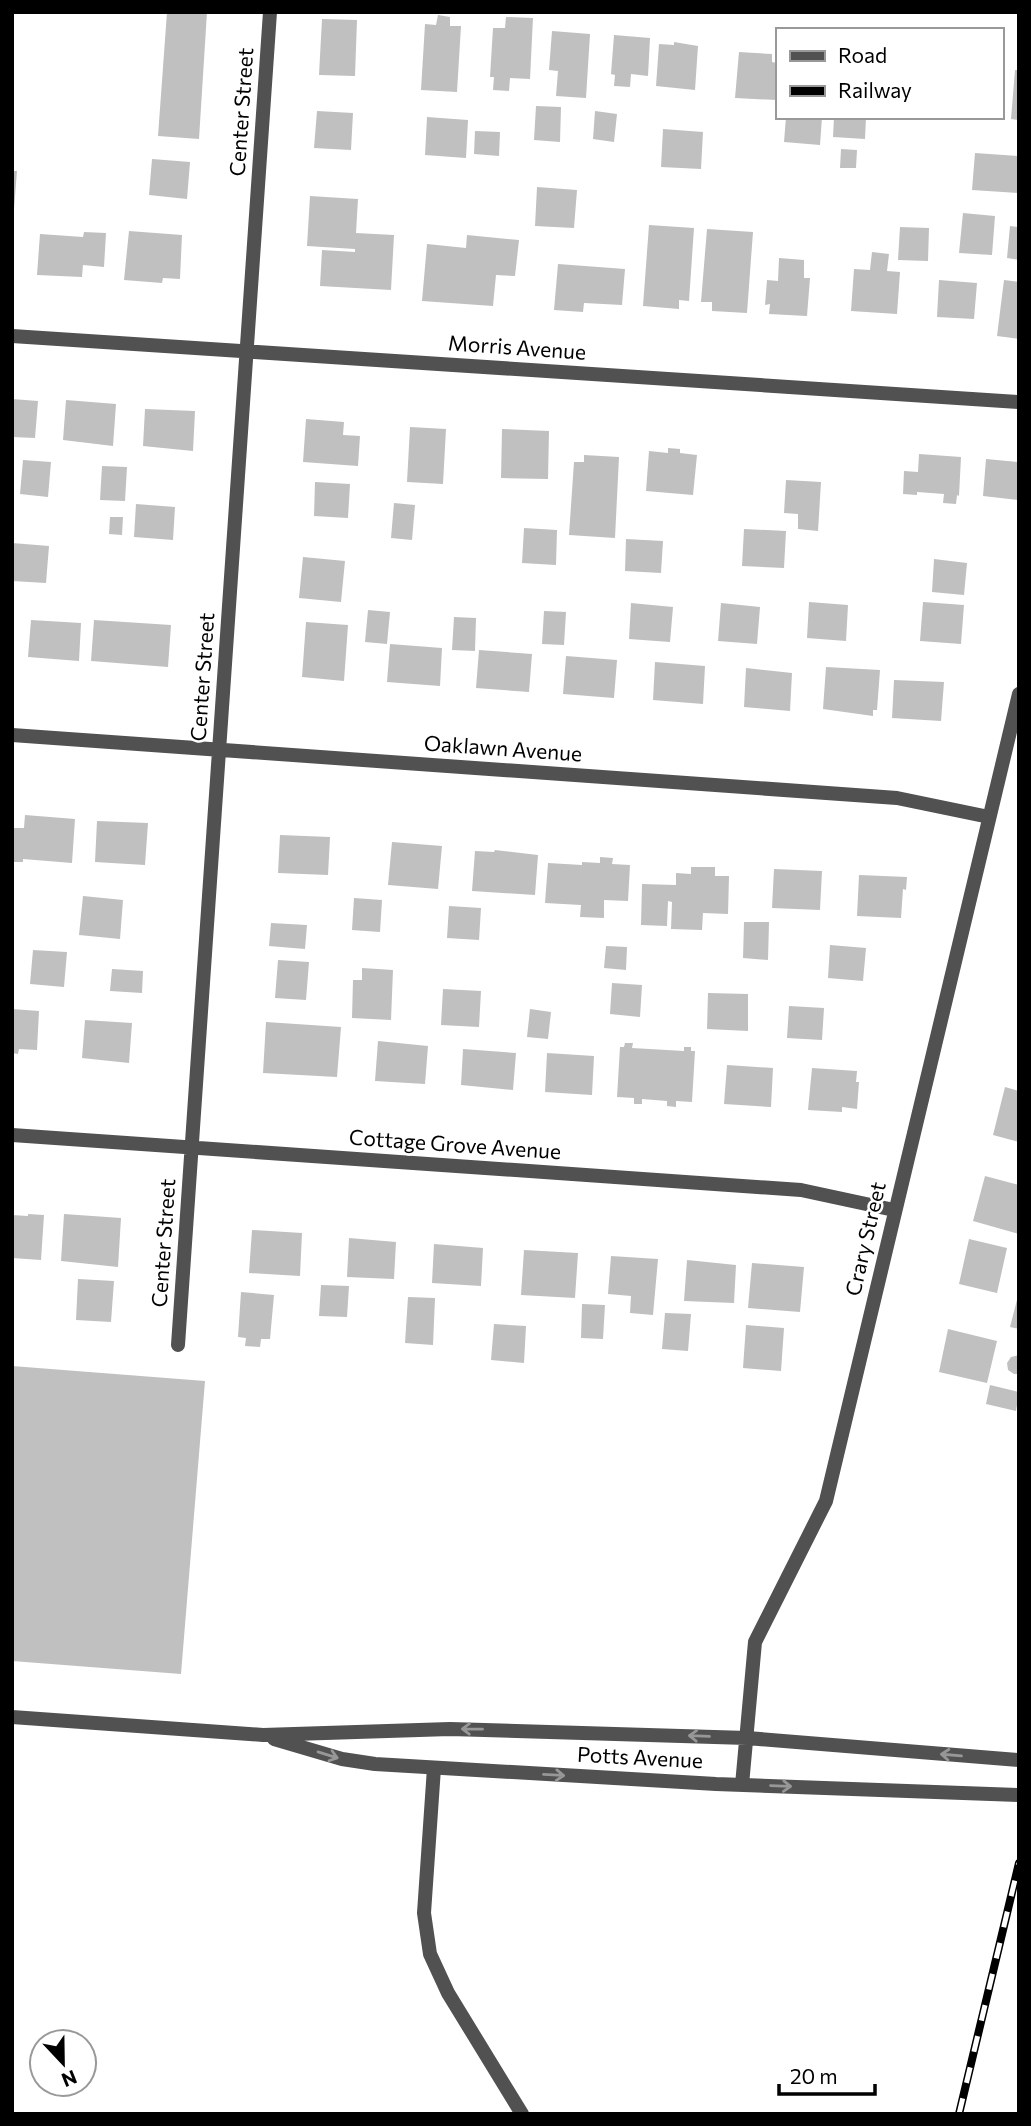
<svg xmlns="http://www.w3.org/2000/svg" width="1031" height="2126" viewBox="0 0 1031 2126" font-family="Commissioner,sans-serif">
  <rect width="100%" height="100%" fill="#fff"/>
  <path fill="#c0c0c0" d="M167 12H207L199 139 158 136Z
    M438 15 450 17V26H461L457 92 421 90 425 24 436 25Z
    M506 17 533 18 530 79 510 78 509 91 493 90 494 77H490L493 28H505Z
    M322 19 357 20 355 76 319 75Z
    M552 31 590 34 586 98 556 96 558 71 549 70Z
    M614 35 650 38 648 76 631 74 630 87 614 86 615 75 611 74Z
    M674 42 698 46 695 90 656 86 659 44 674 45Z
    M739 52 772 54V62L777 63V100L735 98Z
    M1015 70H1019V120L1011 119Z
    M536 106 561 107 560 142 534 140Z
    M317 111 353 113 351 150 314 148Z
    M595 111 617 114 614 142 593 139Z
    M427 117 468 120 466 158 425 155Z
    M786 117H822L820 145 784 142Z
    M834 117H866L865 139 833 137Z
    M663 129 703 132 701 169 661 167Z
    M475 131 500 132 499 156 474 154Z
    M841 149 857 150 856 168H840Z
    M975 153 1019 156V193L972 190Z
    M152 159 190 162 187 199 149 195Z
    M12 171H17L14 209H12Z
    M537 187 577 190 574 228 535 226Z
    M310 196 358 199 356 233 394 235 391 290 320 286 322 250 355 252V249L307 246Z
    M963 213 995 216 992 255 959 253Z
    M649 225 694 228 689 301 679 300V309L643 306Z
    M1010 226 1019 227V260L1007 258Z
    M900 227 929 228 928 261 898 260Z
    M707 229 753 232 747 313 712 311V302H701Z
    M129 231 182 235 180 279 163 278 162 283 124 280Z
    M84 232 106 233 104 267 83 265 82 277 37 275 40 234 83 237Z
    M467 235 519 240 515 276 496 275 493 306 422 301 427 244 466 248Z
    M872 252 889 254 887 271 900 272 897 314 851 311 854 269 870 270Z
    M779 258 804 260V278H810L807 316 769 314 770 304 765 305 767 280 778 281Z
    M558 264 625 269 622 305 584 303 583 312 554 310Z
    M939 280 977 283 974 319 937 317Z
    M1004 280 1019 282V339L997 336Z
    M12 399 38 401 35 438 12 437Z
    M66 400 116 404 113 446 63 440Z
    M145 409 195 411 193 451 143 446Z
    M306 419 344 422 343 435 360 436 358 466 303 462Z
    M410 427 446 429 443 484 407 482Z
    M502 429 549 431 548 479 501 478Z
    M668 448 680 449V453L697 455 693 495 646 491 649 451 668 453Z
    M919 454 961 457 959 496 957 495 956 504 943 503 944 494 917 492V495L903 494 904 471 918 472Z
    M584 455 619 457 615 538 569 535 574 462H584Z
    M986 459 1019 462V500L983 496Z
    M23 460 51 462 48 497 20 494Z
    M102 466 127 467 125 501 100 500Z
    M786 480 821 482 818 531 798 529V514L784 513Z
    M315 482 350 484 348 518 314 516Z
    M394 503 415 505 412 540 391 538Z
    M136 504 175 507 173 540 134 537Z
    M110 517H123L122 535 109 534Z
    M524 528 557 530 556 565 522 563Z
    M744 529 786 531 784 568 742 566Z
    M626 539 663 541 661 573 625 571Z
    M12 543 49 546 46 583 12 581Z
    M303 557 345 561 341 602 299 598Z
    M934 559 967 563 964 595 932 592Z
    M809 602 848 605 846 641 807 638Z
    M923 602 964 605 961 644 920 641Z
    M631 603 673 607 670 642 629 639Z
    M721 603 760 607 757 644 718 641Z
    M368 610 390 612 387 644 365 642Z
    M544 611 566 612 564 645 542 644Z
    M454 617 476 618 475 651 452 650Z
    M31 620 81 623 79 661 28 657Z
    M94 620 171 625 168 667 91 661Z
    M306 622 348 625 344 681 302 677Z
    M390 644 442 648 440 686 387 682Z
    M479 650 532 654 529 692 476 688Z
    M566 656 617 660 614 698 563 694Z
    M655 662 705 666 703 704 653 700Z
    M826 667 880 670 877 710H873V716L823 709Z
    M746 668 792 673 790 711 744 707Z
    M894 680 944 682 941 721 892 718Z
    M25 815 75 819 72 863 23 859V862H12V828H24Z
    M97 821 148 823 145 865 95 862Z
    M280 835 330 837 328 875 278 873Z
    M392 842 442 846 438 889 388 885Z
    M495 850 538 855 535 895 472 891 475 851 494 852Z
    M600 857 613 858 612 864 630 865 628 901 604 900V918L580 917 581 905 545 903 548 863 582 865V862L600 863Z
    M691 867H715V876H729L728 914 703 913 702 930 671 929 672 902 668 901 667 926 641 925 642 884 676 885V873L691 874Z
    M774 869 822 871 820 910 772 908Z
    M859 875 907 877 906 890 903 889 901 918 857 916Z
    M83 896 123 900 120 939 79 935Z
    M354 898 382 900 380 932 352 930Z
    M449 906 481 908 479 940 447 938Z
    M744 922H769L768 960 743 958Z
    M271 923 307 925 305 949 269 946Z
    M830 945 866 948 863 981 828 978Z
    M606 946 627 947 626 970 604 968Z
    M33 950 67 952 64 987 30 984Z
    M278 960 309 962 306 1000 275 998Z
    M362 968 393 970 391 1020 352 1018 353 980H362Z
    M112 969 143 971 142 993 110 991Z
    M612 983 642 985 640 1017 610 1014Z
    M443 989 481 991 479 1027 441 1025Z
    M708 993 748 994V1031L707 1029Z
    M789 1006 824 1008 822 1040 787 1038Z
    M12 1009 39 1011 37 1050 19 1049 18 1054 12 1053Z
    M530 1009 551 1012 548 1039 527 1037Z
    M85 1020 132 1023 129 1063 82 1058Z
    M266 1022 341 1027 337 1077 263 1073Z
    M378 1041 428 1046 425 1084 375 1081Z
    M625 1043H633L632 1048 684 1051V1047H691V1051H695L692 1102 676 1101V1107L667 1106V1101L642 1099V1104H634V1098L617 1097 620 1047H624Z
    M463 1049 516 1053 513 1090 461 1085Z
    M547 1053 594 1056 592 1095 545 1092Z
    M727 1065 773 1068 771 1107 724 1104Z
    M812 1068 857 1071 856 1082H859L857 1109 842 1107V1112L808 1110Z
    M1005 1087 1019 1091V1142L993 1135Z
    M985 1176 1019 1185V1234L973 1221Z
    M28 1214 44 1215 41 1260 12 1258V1215L28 1216Z
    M64 1214 121 1218 118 1267 61 1261Z
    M252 1230 302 1233 300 1276 249 1273Z
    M349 1238 396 1242 394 1279 347 1277Z
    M969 1239 1007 1248 997 1293 959 1284Z
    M434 1244 483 1248 481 1286 432 1283Z
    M524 1250 578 1253 575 1298 521 1295Z
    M611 1256 658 1259 653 1315 630 1313 631 1296 608 1294Z
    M687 1260 736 1265 734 1303 684 1301Z
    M752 1263 804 1267 800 1312 748 1308Z
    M78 1279 114 1281 111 1322 76 1320Z
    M321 1285 349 1286 347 1317 319 1316Z
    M241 1292 274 1295 270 1339H261L260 1347 245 1346 246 1338 238 1337Z
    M1018 1296H1019V1329L1010 1327Z
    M408 1297 435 1298 433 1345 405 1343Z
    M582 1304 605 1305 603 1339 581 1338Z
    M665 1313 691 1314 688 1351 662 1349Z
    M494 1324 526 1326 524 1363 491 1360Z
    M746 1325 784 1328 781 1371 743 1368Z
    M948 1329 997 1341 987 1383 939 1372Z
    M1019 1355V1374H1014L1008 1370 1007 1363 1011 1357Z
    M12 1366 205 1381 181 1674 12 1661Z
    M990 1385 1019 1392 1016 1411 986 1404Z"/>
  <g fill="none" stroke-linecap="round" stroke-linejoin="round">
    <path stroke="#515151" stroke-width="14" d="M434 1768 424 1913 430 1954 448 1993 522 2114"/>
    <path stroke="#515151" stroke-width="14" d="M12 336 1019 402
      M12 735 897 798 989 817
      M12 1135 801 1190 894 1210
      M178 1345 270 12
      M12 1717 263 1735 450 1729 747 1738 1019 1760
      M274 1739 342 1759 375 1764 716 1784 1019 1795
      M742 1785 755 1642 826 1501 1019 694"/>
    <g stroke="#000" stroke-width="8">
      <path id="rail" d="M959 2114 1019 1863"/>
    </g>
    <use href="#rail" stroke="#fff" stroke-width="5" stroke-dasharray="16" stroke-linecap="butt"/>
  </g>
  <defs><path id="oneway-shaft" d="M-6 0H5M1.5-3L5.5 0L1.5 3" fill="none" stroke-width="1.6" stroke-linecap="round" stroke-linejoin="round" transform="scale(1.75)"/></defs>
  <g stroke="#979797">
    <use href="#oneway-shaft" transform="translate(472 1729) rotate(-179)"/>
    <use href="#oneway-shaft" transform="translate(699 1736) rotate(-178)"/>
    <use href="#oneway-shaft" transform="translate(328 1755) rotate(17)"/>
    <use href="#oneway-shaft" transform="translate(951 1755) rotate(-175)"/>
    <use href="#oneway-shaft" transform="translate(554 1775) rotate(3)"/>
    <use href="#oneway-shaft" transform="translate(781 1786) rotate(2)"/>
  </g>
  <g text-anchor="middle" stroke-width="5" stroke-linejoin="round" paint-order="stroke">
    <g font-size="21" fill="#000" stroke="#fff">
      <text transform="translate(242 112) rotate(-86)" y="7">Center Street</text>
      <text transform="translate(517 348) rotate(4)" y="7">Morris Avenue</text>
      <text transform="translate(203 677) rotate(-86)" y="7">Center Street</text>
      <text transform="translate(503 749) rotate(4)" y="7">Oaklawn Avenue</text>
      <text transform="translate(455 1145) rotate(4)" y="7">Cottage Grove Avenue</text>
      <text transform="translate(866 1239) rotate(-77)" y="7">Crary Street</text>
      <text transform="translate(164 1243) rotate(-86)" y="7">Center Street</text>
      <text transform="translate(640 1758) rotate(3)" y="7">Potts Avenue</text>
    </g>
  </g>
  <rect width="1031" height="2126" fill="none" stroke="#000000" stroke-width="28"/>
  <rect x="776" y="28" width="228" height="91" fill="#ffffff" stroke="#999999" stroke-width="2"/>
  <rect x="790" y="51" width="35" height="10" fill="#515151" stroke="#999999" stroke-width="2"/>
  <text x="838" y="63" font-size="21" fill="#000000">Road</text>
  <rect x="790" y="86" width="35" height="10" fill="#000000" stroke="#999999" stroke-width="2"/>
  <text x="838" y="98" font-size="21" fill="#000000">Railway</text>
  <g transform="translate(63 2063) rotate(158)"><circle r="33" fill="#ffffff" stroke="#999999" stroke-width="2"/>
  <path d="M0-5L12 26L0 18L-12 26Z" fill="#000000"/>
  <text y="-10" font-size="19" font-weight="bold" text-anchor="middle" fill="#000000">N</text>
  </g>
  <path d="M779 2084v10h96v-10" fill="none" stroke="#000000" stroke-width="3.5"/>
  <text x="790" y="2084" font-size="21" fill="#000000" stroke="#ffffff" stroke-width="5" paint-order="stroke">20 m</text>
</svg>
